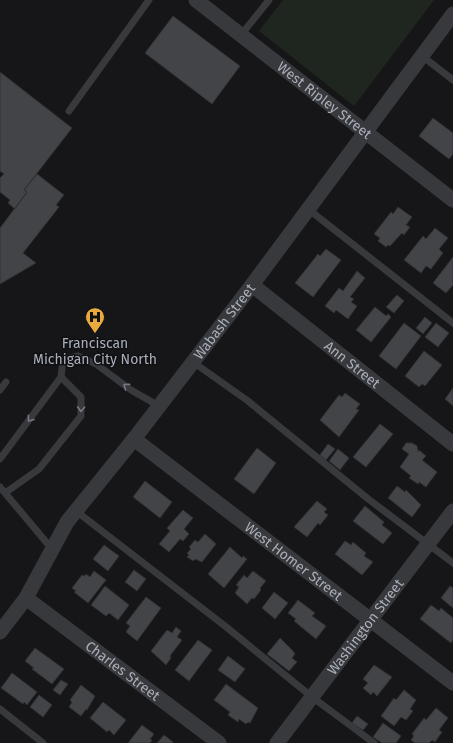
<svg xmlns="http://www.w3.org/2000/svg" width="453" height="743" viewBox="0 0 453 743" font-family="'Fira Sans',sans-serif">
  <rect width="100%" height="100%" fill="#161618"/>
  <path fill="#1f261f" d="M283 0H434L354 106 259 31Z"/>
  <path fill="#434448" stroke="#303134" d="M173 16 240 66 212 104 145 53Z
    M0 72 72 128 24 190 27 192 15 209 8 203 10 200 0 192V178L4 174 0 171Z
    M433 118 453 133V154L449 159 419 136Z
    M37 174 64 195 56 205 59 207 23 253 36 263 0 284V228L27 192 24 190Z
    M398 207 412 217 406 225 410 227 404 235 402 233 390 246 388 245 386 247 378 241 380 238 374 234 391 212 393 214Z
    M435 228 448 238 439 249 443 253 431 269 426 266 421 273 404 260 423 236 426 239Z
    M326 249 341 260 313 297 295 283 318 254 320 256Z
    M453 257V285L446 293 433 283Z
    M357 271 365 278 350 297 354 299 351 302 357 306 348 319 336 310 334 313 325 306 339 288 343 291Z
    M397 295 404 301 394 313 386 307Z
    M375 307 386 316 388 314 391 317 371 342 356 330Z
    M425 317 432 323 423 334 416 328Z
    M404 323 421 336 396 369 379 356Z
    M436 323 449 333 438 347 425 337Z
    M424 351 442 365 425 386 422 384 419 387 405 376Z
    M453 388V406L445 399Z
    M345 393 360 404 356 409 359 410 339 437 320 420 339 395 342 397Z
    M380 424 393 434 366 467 353 457Z
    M406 443H412L417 446 418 452 419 450 426 456 422 460 437 472 426 487 419 482 418 484 409 478 411 476 400 467 409 454 402 449Z
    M328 444 335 449 326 460 320 455Z
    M257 448 276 463 254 494 234 479Z
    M338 449 349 458 340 470 329 461Z
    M145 481 172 502 160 518 133 497Z
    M397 486 405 492 406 490 421 505 412 517 388 498Z
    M317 501 327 509 324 512 328 515 320 525 318 523 307 537 294 527Z
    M365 506 384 522 382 525 392 533 383 544 353 521Z
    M183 510 193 518 184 529 189 534 183 541 180 539 169 552 159 544 170 531 167 528Z
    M205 534 216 544 202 562 195 559 193 561 187 557 189 555 187 553 191 549 189 547 195 540 198 542Z
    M345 541 351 545 353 542 366 553 364 556 373 562 362 575 335 554Z
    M104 545 119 556 108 571 93 559Z
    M230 547 242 558 243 556 247 559 224 588 208 574Z
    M134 570 146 579 137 591 125 582Z
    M94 571 106 580 88 603 74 592 76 591 72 588 82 575 85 576 86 574 90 577Z
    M253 571 266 581 260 588 261 590 254 599 252 598 247 604 235 593 239 587 236 585 244 575 247 578Z
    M105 586 129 605 118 620 109 613 106 616 91 605Z
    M450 586 453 588V608L441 598Z
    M274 592 288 603 275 619 262 608Z
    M146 597 161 608 137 641 126 632 130 626 126 623Z
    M298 600 315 613 312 616 326 626 316 639 294 621 296 619 288 613Z
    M431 605 439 611 441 608 453 618V640L451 643 420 619Z
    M176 627 181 631 177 637 182 640 170 656 171 658 166 665 151 651 167 630 172 633Z
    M280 638 293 651 295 654 292 658 297 662 289 671 267 654Z
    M198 640 212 650 189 681 175 670Z
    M35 648 64 669 52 684 32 669 34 668 25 661Z
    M228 656 245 669 235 682 218 670Z
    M374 665 392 677 377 696 373 692 371 695 363 688 368 683 363 679Z
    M12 673 37 692 27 705 24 702 23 704 1 688Z
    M61 680 68 684 60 695 53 690Z
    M226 684 258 708 250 723 248 722 246 724 239 719 238 722 228 715 230 712 214 700Z
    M81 685 95 696 87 710 86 709 81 716 69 707 72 702 70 700Z
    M404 690 416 700 410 709 413 711 406 720 401 717 394 726 381 716 394 698 396 700Z
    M39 695 52 705 43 717 30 707Z
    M103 702 126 720 114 735 109 730 107 732 90 718Z
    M436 708 448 718 439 730 442 732 435 742 432 740 429 743H415L411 740 414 736 412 734 424 718 426 720Z
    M357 716 368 724 363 730 352 723Z
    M383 723 401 736 396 743H382L373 737Z
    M142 725 154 734 150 739 152 740 150 743H128Z
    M164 735 173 742V743H157Z"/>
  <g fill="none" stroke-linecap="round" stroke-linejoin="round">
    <path stroke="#38393d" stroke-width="7" d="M241 35 269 0
      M422 56 453 80
      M69 111 149 0
      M308 209 453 323
      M193 362 248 401 367 498 453 563
      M0 390 6 382
      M0 459 61 377
      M0 487 52 549
      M5 493 39 469 81 416V397L61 377 63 360 78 356 96 364 131 390 159 406
      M76 511 225 626 312 697 374 743
      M0 709 43 743"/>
    <g stroke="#38393d" stroke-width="15">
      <path id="s1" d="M196 0 453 200"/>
      <path id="s2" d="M252 285 453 444"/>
      <path id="s3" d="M134 439 453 683"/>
      <path id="s4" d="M26 598 219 743"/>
      <path id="s5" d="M0 632 26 598 67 522 134 439 252 285 453 14"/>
      <path id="s6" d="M277 743 453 511"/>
    </g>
  </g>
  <defs><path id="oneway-chevron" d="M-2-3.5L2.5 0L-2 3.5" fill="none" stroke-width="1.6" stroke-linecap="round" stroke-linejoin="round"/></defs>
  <g stroke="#767981">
    <use href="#oneway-chevron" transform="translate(126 386) rotate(-144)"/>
    <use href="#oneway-chevron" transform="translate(81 409) rotate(93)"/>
    <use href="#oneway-chevron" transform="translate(30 419) rotate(127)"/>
  </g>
  <defs>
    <g id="hospital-pin" transform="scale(1)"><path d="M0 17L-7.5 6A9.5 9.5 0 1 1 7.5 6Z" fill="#e9aa3e" stroke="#111113"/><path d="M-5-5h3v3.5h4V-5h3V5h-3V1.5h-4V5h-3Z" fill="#111"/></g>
  </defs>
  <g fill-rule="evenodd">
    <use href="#hospital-pin" x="95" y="317"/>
  </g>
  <g text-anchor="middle" stroke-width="3" stroke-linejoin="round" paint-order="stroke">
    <g font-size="14" fill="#a9aeb8" stroke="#111113">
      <text dy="5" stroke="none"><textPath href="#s1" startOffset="163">West Ripley Street</textPath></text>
      <text dy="5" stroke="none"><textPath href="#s5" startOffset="384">Wabash Street</textPath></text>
      <text dy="5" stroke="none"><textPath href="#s2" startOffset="128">Ann Street</textPath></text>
      <text dy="5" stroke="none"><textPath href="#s3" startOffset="201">West Homer Street</textPath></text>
      <text dy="5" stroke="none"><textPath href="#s6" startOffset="146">Washington Street</textPath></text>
      <text dy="5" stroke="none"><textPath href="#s4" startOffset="121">Charles Street</textPath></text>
    </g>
    <g font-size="14" fill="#a9aeb8" stroke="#111113">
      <text x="95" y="348">Franciscan<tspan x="95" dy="16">Michigan City North</tspan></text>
    </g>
  </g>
</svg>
